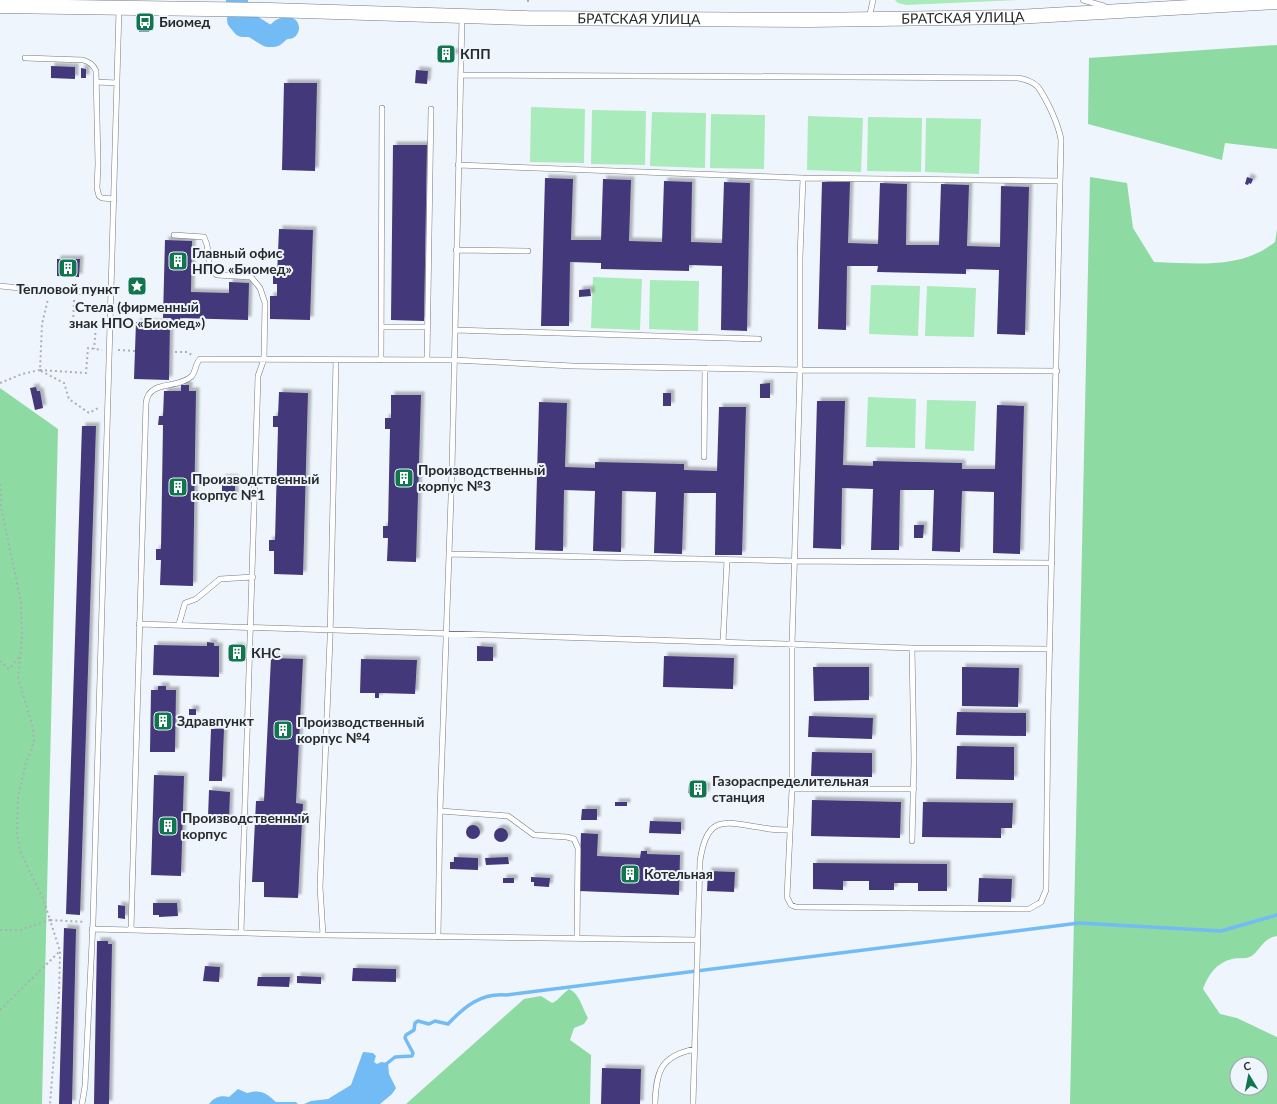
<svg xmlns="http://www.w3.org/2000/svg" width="1277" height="1104" viewBox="0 0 1277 1104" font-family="Lato,sans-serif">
  <defs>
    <filter id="shadow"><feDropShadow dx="3.5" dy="-3.5" stdDeviation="1" flood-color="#0004"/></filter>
  </defs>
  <rect width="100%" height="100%" fill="#eff5fc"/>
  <path fill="#a9ebba" d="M895 0H1020L906 5 898 3Z
    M531 107 585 109 584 163 530 162Z
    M592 110 646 111 645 165 591 164Z
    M652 112 706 113 705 168 650 166Z
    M711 114 765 115 764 169 710 168Z
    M808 116 863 118 861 172 807 170Z
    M868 117 922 118 921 172 867 171Z
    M926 118 981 119 979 174 925 172Z
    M593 277 642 279 640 330 591 328Z
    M650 280 699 281 698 331 649 329Z
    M871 285 920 286 918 336 869 334Z
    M927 286 976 288 974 337 925 336Z
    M868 397 916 399 915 448 866 447Z
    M927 400 976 401 974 451 925 449Z"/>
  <path fill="#8ddaa2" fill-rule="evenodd" d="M1277 45V149L1225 143 1222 160 1088 124 1089 58Z
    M1090 177 1127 183 1133 228 1154 262C1196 263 1241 270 1275 242L1277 229V936C1264 938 1262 947 1253 955 1247 960 1239 957 1232 959 1216 963 1208 975 1203 989L1220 1014 1237 1018 1277 1037V1104H1070ZM1237 1064H1261V1088H1237Z
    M0 388 58 429 42 1104H0Z
    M569 989C580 994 582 1008 588 1018L584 1024 574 1028 570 1040 591 1055 590 1104H406L524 999 541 996 552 1003C559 1000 562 994 569 989Z"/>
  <path fill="#72bbf4" d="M363 1052 373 1053 376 1056 374 1062 377 1064 381 1062 388 1063 389 1074 396 1088 392 1094 380 1104H304L311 1101 328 1099 351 1085Z
    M238 1089 247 1093C261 1089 266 1093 276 1102H296L298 1104H209C214 1097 221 1095 229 1097Z"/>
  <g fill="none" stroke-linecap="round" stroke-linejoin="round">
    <path stroke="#72bbf4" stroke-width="3.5" d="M385 1065 395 1057 412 1056 413 1053 405 1038 406 1035 414 1030 415 1023 418 1021 429 1024 435 1021 448 1024C465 1006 481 993 506 995L1079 923 1221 931 1277 915"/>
    <path stroke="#72bbf4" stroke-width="22" d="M237 0V2
      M238 20 243 26H252L268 36H274L282 29 288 28"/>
  </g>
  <path fill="#42377a" filter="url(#shadow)" d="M139 27H149V32H139Z
    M437 49H447V52H455V57L438 59Z
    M51 66 75 67V79L51 78Z
    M81 68 86 69V78H81Z
    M416 70 428 71 427 84 415 83Z
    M284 83H317L315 171 282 170Z
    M393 145H427L424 321 391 320Z
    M1247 177 1253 179 1251 184 1249 183 1248 185 1245 184Z
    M545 178 573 179 571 240H601L603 179 631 180 629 241 662 242 664 181 692 182 691 242 722 243 724 182 750 183 747 331 721 330 722 266 689 265V271L601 269V263L570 262 569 326H541Z
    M822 182H850L848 243 878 244 880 183 907 184 906 245H939L941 184 969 185 967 246 1000 247 1001 186 1029 187 1025 335 997 334 999 270 966 269V274L877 272 878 266H847L846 330 818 329Z
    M279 229 313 230 310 320 270 319V296H277V284H273V276H277Z
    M165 240 192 241 191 292 229 293V282L249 283 248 320 180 318V323H171V318H163Z
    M57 259H80L79 277 57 276Z
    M590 289 591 296 579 297V290Z
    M136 322 170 323 169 380 134 379Z
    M770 383V398H760V384Z
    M181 385H189V391H196L193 586 160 585 161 560H156V549H161L163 425H158L159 416H163L164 391H181Z
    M36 387 37 391H40L43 408 35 410 30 388Z
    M279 392 308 393 303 575 274 574V551H269V540H275L278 427H273V416H278Z
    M663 393H671V406H663Z
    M391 395H421L416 562 387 561 388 538H383V526H388L390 429H385V418H391Z
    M817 401H845L843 465 873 466V461L962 463V469H995L997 405 1024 406 1020 554 993 553 994 492 962 491 960 552 932 551 934 490H900L899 550H871L873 489 842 488 841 549 813 548Z
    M539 402 567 403 565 467 595 468V462L684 464V470L717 471 719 407H746L742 555H715L716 493H684L682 554 654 553 656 492 622 491 621 552 593 551 595 491 564 490 563 551 535 550Z
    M82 426H96L80 915 66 914Z
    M222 478H235V500H222Z
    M914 525H924L923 538H914Z
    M207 642 214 643V646H219V677L153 675 154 645 207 646Z
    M230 653a7 7 0 1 1 14 0a7 7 0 1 1-14 0Z
    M477 646 493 647V661H477Z
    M664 656 734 658 733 689 663 687Z
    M271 658 303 659 296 803 303 804 298 898 264 897V882H252L256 801H264Z
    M361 659 417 660 415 694 379 693V698H375V693H360Z
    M813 667H869V700L814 701Z
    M962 667 1019 668 1018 707 962 706Z
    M158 686H166V690H176L175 752H150L151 690H158Z
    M189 709H196V715H189Z
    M957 712 1026 713V736L956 735Z
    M809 716 873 718 872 739 808 737Z
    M211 729H224L222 781H209Z
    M957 746 1014 747V780L956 779Z
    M812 752 872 753V777L811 776Z
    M154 775 184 776 181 876 151 875Z
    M689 784 707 786 706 795 688 793Z
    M209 790 230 792 229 819 208 817Z
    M812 800 901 802 900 838 811 836Z
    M615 802H627V806H615Z
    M923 802 1013 803 1012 828H1001V838L922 837Z
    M582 809H597V820H581Z
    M650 821 681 822V834L649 833Z
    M466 832a7 7 0 1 1 14 0a7 7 0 1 1-14 0Z
    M494 835a7 7 0 1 1 14 0a7 7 0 1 1-14 0Z
    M581 833 598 834 597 856 640 858 641 851H647V854L680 855 679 895 579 891Z
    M454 857 478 858V870L450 869V862H454Z
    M508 857 509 864 486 865 485 858Z
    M813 863 947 864V891H918V883H894V890H869V881H843V890L813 889Z
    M708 871 735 872 734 892 707 891Z
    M531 877 550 878 549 887 534 886V882H531Z
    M503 878H514V883H503Z
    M979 878 1012 879 1011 902H978Z
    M153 903H177L178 916 159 917V915H153Z
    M118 905 125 906V919L118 918Z
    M64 928 76 929 72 1104H59Z
    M97 941H108V944H112L109 1104H94Z
    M205 966 220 967 219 982 203 981Z
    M353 968 396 969V982L352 981Z
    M297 976 321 977V984L297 983Z
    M258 977H290L289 987 257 986Z
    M602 1068 641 1069 640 1104H601Z"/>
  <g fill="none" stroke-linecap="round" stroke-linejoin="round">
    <g stroke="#757a80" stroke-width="6">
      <path id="lane" d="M1083 0 1104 6
        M869 19 873 0
        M25 58 83 60C89 62 93 64 96 71L98 164 97 188 99 196 102 198 114 199
        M461 75 1018 78C1025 79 1033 82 1038 87 1047 100 1059 125 1061 140L1048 717 1046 890 1041 902 1029 909 796 907 791 905 787 897 792 789V645L800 370V257L803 178
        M96 82 117 83
        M458 165 803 178 1060 181
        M174 235 204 237 207 245 210 270 217 275 251 277 260 288 265 303 264 359 258 376 241 933
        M456 250 528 251
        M0 286 50 291 112 292
        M382 327H427
        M455 330 759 339
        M381 360 382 108
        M427 360 431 109
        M704 457 705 368
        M449 554 795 561 1052 563
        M139 624 912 648 1050 649
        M179 624 185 603 196 599 220 579 253 577
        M723 642 727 560
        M912 648 914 760 912 841
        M792 789H914
        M440 811 508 816 534 835 567 837 574 839 578 848 577 938
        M92 929 323 935 697 940
        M131 930 146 403C149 379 177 390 192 376 196 371 195 364 200 359L453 360 573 366 800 370 1057 371
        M323 935 320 887 330 639 336 360
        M438 937 440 811 452 469 462 18
        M82 1104 85 1086 93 922 119 9
        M655 1104C656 1072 660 1056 695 1049
        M693 1104 700 861C707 812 726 823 764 828 772 830 780 830 789 830"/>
    </g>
    <g stroke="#757a80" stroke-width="15">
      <g id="secondary">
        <path id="s1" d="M0 6 270 10 527 18 810 20 1015 17 1277 2"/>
      </g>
    </g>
    <path stroke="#abb0b6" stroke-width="2" stroke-dasharray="2 3" stroke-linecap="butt" d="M528 0V5
      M74 300 73 325 96 326 94 349
      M118 350 135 351
      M170 352H187L192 355
      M40 370 86 373 88 348 102 350
      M41 371 64 383 69 399 89 413 100 407
      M0 383 22 374 40 370 42 324 48 299
      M0 484 1 507 21 602 22 638 18 678 33 728 34 740 32 749 26 762 18 797 17 833 20 851 44 901 50 920 85 922
      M0 661 9 669 20 656
      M0 930H20L50 920 60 951 59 995 50 1104
      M0 1010 60 951"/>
    <use href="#lane" stroke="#fff" stroke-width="5"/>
    <use href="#secondary" stroke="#fff" stroke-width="14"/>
  </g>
  <defs>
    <g id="bus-square" transform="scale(1)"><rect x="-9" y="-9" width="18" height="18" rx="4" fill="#10764e" stroke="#eff5fc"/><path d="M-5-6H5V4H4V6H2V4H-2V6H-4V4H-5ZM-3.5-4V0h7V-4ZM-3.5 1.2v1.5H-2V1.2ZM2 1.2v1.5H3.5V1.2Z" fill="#fff"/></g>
    <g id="building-square" transform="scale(1)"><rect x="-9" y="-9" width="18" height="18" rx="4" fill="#10764e" stroke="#eff5fc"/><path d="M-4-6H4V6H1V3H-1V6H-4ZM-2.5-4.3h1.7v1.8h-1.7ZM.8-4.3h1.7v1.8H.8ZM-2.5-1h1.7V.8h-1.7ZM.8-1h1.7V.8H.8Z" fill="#fff"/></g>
    <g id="sight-square" transform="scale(1)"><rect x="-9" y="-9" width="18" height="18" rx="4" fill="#10764e" stroke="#eff5fc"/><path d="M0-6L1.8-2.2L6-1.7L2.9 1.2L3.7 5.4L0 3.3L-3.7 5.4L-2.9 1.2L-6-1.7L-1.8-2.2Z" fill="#fff"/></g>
  </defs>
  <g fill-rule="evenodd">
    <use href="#bus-square" x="145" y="22"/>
    <use href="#building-square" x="446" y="54"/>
    <use href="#building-square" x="178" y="261"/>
    <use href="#building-square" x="68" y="268"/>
    <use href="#sight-square" x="137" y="286"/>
    <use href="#building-square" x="404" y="478"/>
    <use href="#building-square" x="178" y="487"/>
    <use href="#building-square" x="237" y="653"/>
    <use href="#building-square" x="163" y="721"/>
    <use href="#building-square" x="283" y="730"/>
    <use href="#building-square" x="698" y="789"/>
    <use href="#building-square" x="168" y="826"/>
    <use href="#building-square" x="630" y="874"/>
  </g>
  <g text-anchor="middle" stroke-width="4" stroke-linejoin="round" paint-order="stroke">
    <g font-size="14" fill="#272a2c" stroke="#eff5fc">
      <text dy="5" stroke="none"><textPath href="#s1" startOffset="963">БРАТСКАЯ УЛИЦА</textPath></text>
      <text dy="5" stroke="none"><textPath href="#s1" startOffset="639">БРАТСКАЯ УЛИЦА</textPath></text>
    </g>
    <g font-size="14" font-weight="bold" fill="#272a2c" stroke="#eff5fc" text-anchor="start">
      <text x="159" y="27">Биомед</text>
      <text x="460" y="59">КПП</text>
      <text x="192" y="258">Главный офис<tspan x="192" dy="16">НПО «Биомед»</tspan></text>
      <text x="68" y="294" text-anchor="middle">Тепловой пункт</text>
      <text x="137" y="312" text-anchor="middle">Стела (фирменный<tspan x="137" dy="16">знак НПО «Биомед»)</tspan></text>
      <text x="418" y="475">Производственный<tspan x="418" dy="16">корпус №3</tspan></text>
      <text x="192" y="484">Производственный<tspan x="192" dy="16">корпус №1</tspan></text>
      <text x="251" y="658">КНС</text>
      <text x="177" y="726">Здравпункт</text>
      <text x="297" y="727">Производственный<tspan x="297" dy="16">корпус №4</tspan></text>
      <text x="712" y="786">Газораспределительная<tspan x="712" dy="16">станция</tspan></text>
      <text x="182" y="823">Производственный<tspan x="182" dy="16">корпус</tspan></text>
      <text x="644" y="879">Котельная</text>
    </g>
  </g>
  <g transform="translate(1249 1076) rotate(350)"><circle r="19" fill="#eff5fc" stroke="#9fa4a9"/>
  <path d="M0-3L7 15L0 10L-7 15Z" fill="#10764e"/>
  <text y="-6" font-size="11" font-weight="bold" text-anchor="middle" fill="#272a2c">С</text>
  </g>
</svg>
